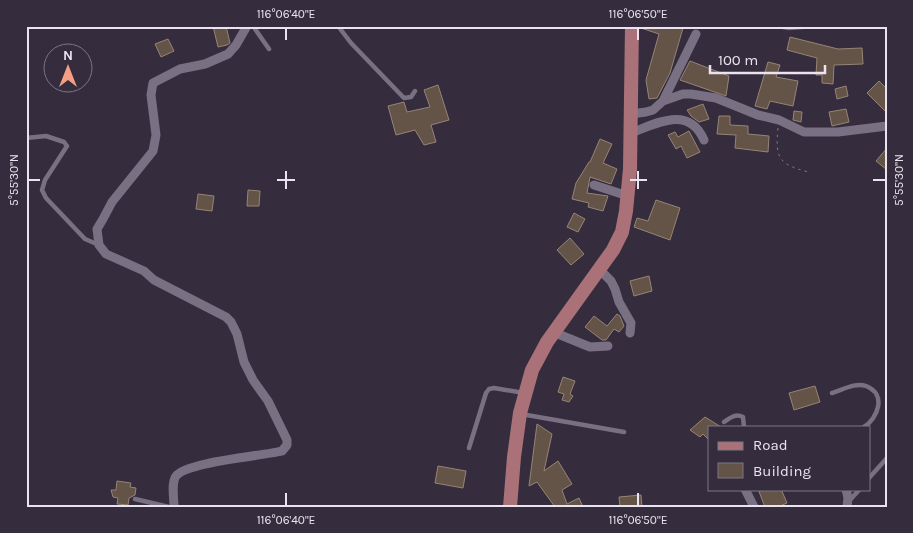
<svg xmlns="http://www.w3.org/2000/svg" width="913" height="533" viewBox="0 0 913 533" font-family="Karla,sans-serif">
  <rect width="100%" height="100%" fill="#352d3d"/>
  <path fill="#645347" stroke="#978477" d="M213 26H226L230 43 227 45 218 47Z
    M641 26H675L683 28 670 73 657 98 649 99 646 80 659 34 641 28Z
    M790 37 838 49 862 48 863 64 834 65 833 84 822 83V75H816L817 58 787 50Z
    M168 39 174 51 161 57 155 44Z
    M690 61 729 76 726 96 680 80Z
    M768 62 780 65 776 77 798 81 793 106 770 101 767 109 755 106Z
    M879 81 887 89V113L867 93Z
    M438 85 449 120 431 125 436 142 424 145 415 130 396 135 388 106 404 102 407 112 430 107 424 90Z
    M846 86 848 96 837 99 835 89Z
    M703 104 709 119 699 122 691 116 687 110Z
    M846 109 849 122 832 126 829 112Z
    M794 111 802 112 801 122 793 120Z
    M719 116H730V125L748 126V134L769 136 768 152 735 148 736 135 717 134Z
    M689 131 700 152 687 158 681 146 676 149 668 135 675 132 678 137Z
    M600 139 612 144 603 163 617 169 611 184 590 177 587 193 608 196 603 211 588 207 589 203 572 199 576 183 589 162H590Z
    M887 148V170L876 161Z
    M248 190 260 191 259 206H247Z
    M198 194 214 196 212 211 196 209Z
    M656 200 680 208 670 240 634 227 637 218 648 221Z
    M574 213 585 219 578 232 567 227Z
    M570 238 584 254 571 265 557 250Z
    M649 276 652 291 634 296 630 281Z
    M617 314 620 316 624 326 619 332 614 329 606 340H602L585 327 594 316 607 326Z
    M563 377 575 381 570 394 573 396 569 402 562 400 564 394 558 392Z
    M815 386 820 402 794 410 789 393Z
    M705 417 721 427H709V440L703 434 700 437 690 430Z
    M537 424 552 434 544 471 558 461 572 484 562 490 567 504 579 498 583 507H555L537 482 529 486Z
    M438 466 466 471 463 488 435 483Z
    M117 481 131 483 130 487 136 488 135 495 129 498 128 505 117 504 118 498 113 497 111 490H116Z
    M758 489H781L787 503 778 507H765Z
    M641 495 642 507H620L619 497Z"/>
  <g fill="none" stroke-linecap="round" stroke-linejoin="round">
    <path stroke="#7f7886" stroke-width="1" stroke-dasharray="2.5 4" stroke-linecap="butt" d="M778 128C775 159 779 164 808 172"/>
    <path stroke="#797183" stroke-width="4.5" d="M253 26 269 49
      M338 26 351 43 404 98 411 97 415 91
      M778 26 789 28 813 26
      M26 138 46 136 64 142 67 146 45 180 42 190 46 198 85 239 99 245
      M832 393C842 390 856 382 866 386 887 394 878 418 864 427
      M521 414 624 432
      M724 422C730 418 735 413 743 417L744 427
      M469 448 486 393 489 389 494 388 524 393
      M869 478 887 458
      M135 499 169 507
      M849 501 860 489"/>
    <path stroke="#797183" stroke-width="9" d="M663 101 696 34
      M631 114 646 112 653 110 663 101 683 94H691L716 98 758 115 779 120 804 132H838L887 126
      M631 133C657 123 689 105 704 140
      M594 185 628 196
      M599 269 611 281 615 289 619 302 631 323 630 333
      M553 332 590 347 608 346
      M745 489 754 507
      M846 489 848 498 847 507
      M174 507C174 498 171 483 176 476 186 462 262 456 282 451L287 445V440L268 401 253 380 244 362 237 334 231 322 226 317 154 280 144 271 106 254 99 245 97 229 103 219 112 202 153 151 156 135 151 95 153 83 180 69 205 64 228 54 236 45 247 26"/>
    <path stroke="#aa7278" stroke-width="14" d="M510 507 514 457 520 413 532 370 547 342 613 250 622 232 626 211 630 169 632 26"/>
  </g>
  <path fill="none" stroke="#e9e4ef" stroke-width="2" d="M286 28V40M638 28V40M286 171V189M638 171V189M28 180H40M277 180H295M630 180H647M873 180H886M286 493V506M638 493V506"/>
  <rect width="913" height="533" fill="none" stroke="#352d3d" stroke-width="55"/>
  <rect x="708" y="426" width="162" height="65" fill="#352d3d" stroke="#7d7684"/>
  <rect x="718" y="442" width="25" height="8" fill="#aa7278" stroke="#7d7684"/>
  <text x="753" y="450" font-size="15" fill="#e9e4ef">Road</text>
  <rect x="718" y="463" width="25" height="15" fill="#645347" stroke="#7d7684"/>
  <text x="753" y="476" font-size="15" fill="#e9e4ef">Building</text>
  <g transform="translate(68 68)"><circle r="24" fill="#352d3d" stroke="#7d7684"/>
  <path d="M0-4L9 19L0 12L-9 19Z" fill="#f49e86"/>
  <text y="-8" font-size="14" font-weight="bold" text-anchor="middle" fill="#e9e4ef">N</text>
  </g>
  <path d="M710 65v8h115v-8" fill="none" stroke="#e9e4ef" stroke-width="2.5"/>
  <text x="718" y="65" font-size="15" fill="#e9e4ef" stroke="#352d3d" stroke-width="4" paint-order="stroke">100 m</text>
  <rect x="28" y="28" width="858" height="478" fill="none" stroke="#e9e4ef" stroke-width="2"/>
  <g font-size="12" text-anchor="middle" fill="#e9e4ef">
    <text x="286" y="18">116°06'40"E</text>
    <text x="638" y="18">116°06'50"E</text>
    <text transform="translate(14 180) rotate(-90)" y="4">5°55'30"N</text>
    <text transform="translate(899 180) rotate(-90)" y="4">5°55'30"N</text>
    <text x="286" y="524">116°06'40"E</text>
    <text x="638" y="524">116°06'50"E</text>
  </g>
</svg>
